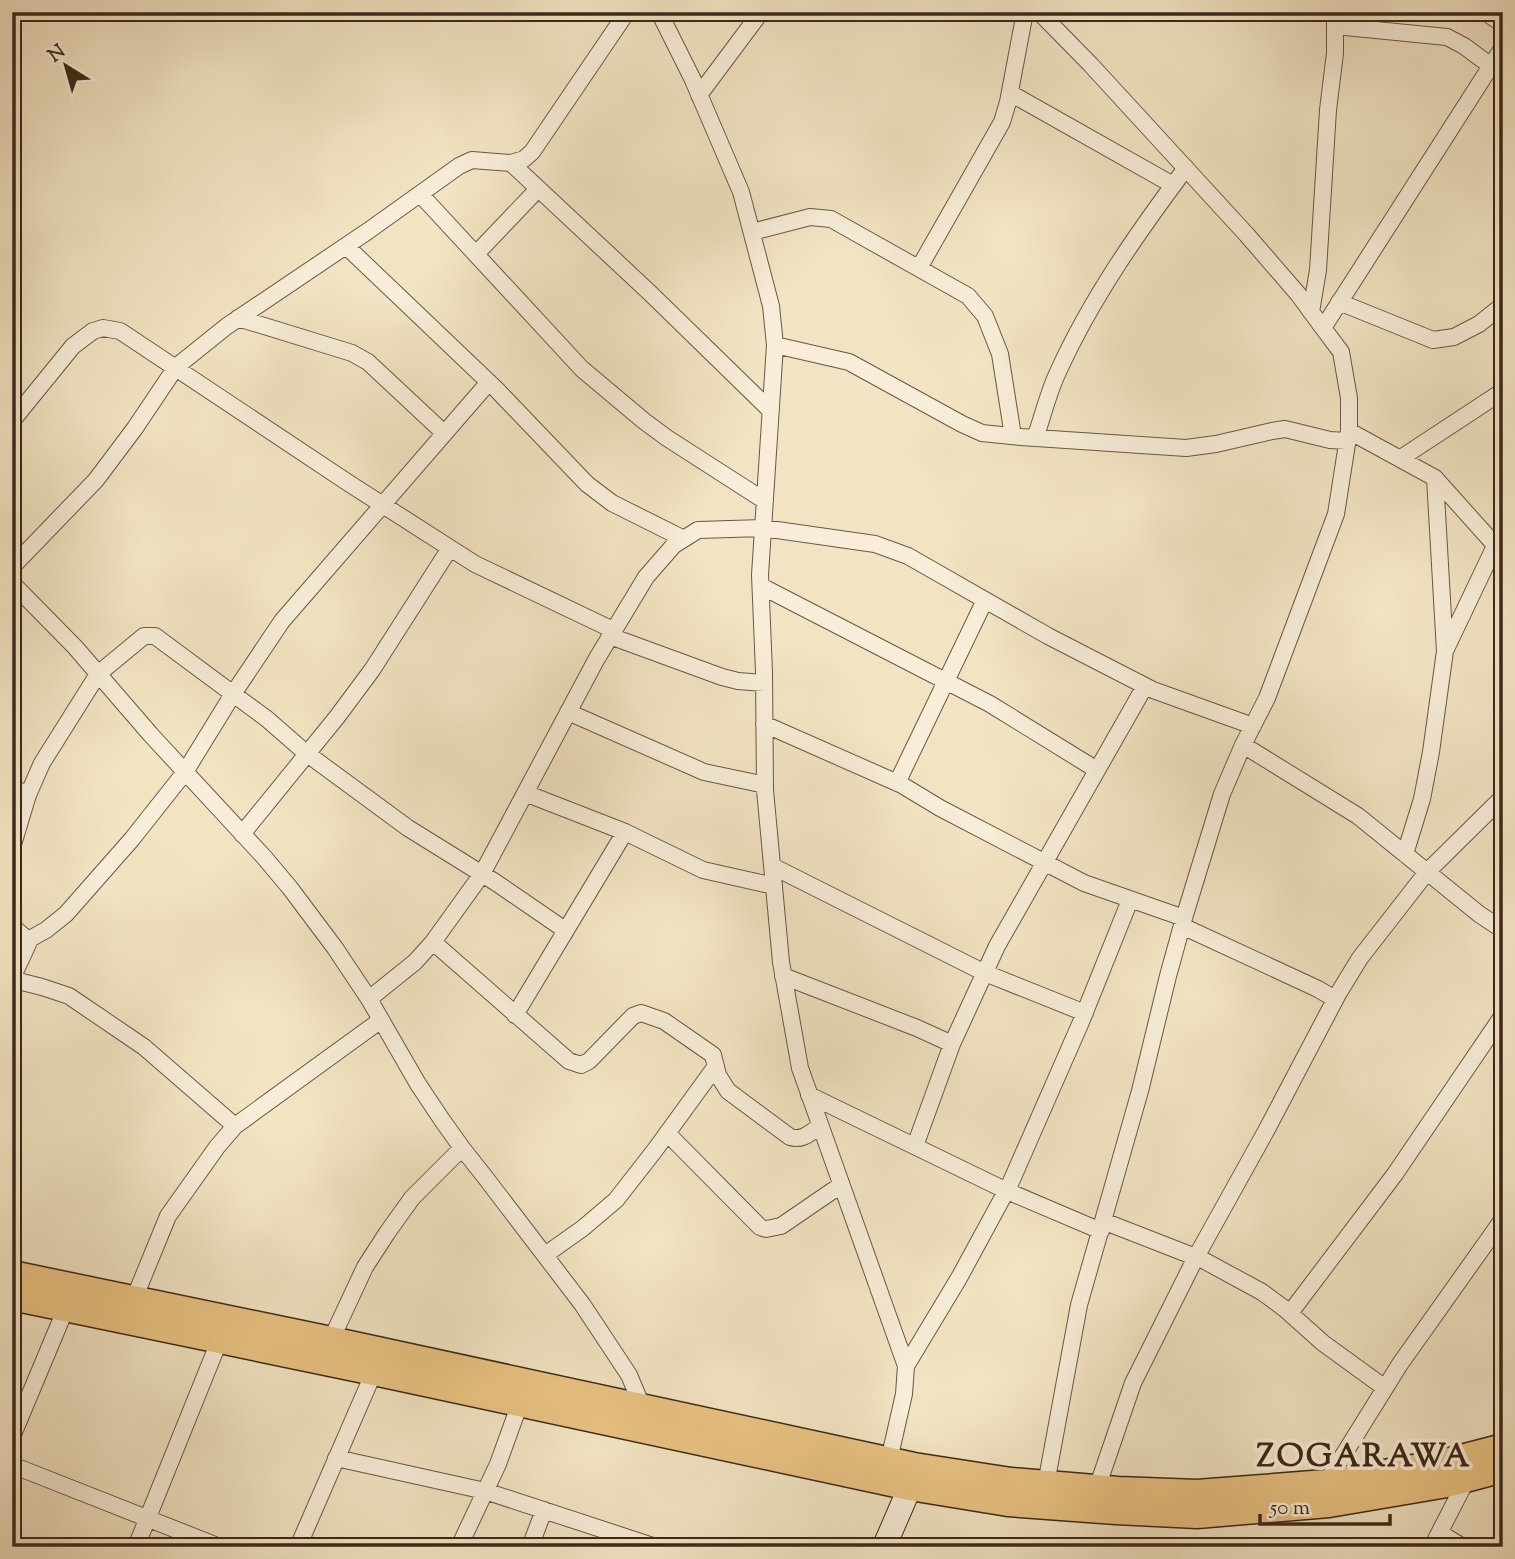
<svg xmlns="http://www.w3.org/2000/svg" width="1515" height="1559" viewBox="0 0 1515 1559" font-family="'Sorts Mill Goudy',serif">
  <rect width="100%" height="100%" fill="#f2e4c3"/>
  <filter id="stains"><feTurbulence type="fractalNoise" baseFrequency=".00286" numOctaves="4"/><feColorMatrix values="0 0 0 0 .2 0 0 0 0 .09 0 0 0 0 .02 0 0 0 .5 -.17"/></filter>
  <radialGradient id="worn" r=".72"><stop offset=".6" stop-color="#630" stop-opacity="0"/><stop offset="1" stop-color="#630" stop-opacity=".3"/></radialGradient>
  <g fill="none" stroke-linecap="round" stroke-linejoin="round">
    <g stroke="#6a5744" stroke-width="18">
      <path id="minor" d="M659 12 693 80 741 192 771 306 775 345 760 575 764 672 765 790 781 962 800 1068 906 1366 904 1394 889 1460
        M1039 12 1091 65 1247 235 1298 294 1323 328 1341 352 1349 398V431L1336 514 1267 698 1243 745 1222 794 1184 918 1168 976 1140 1091 1079 1305 1046 1484
        M1485 12 1503 24
        M1335 26 1447 37 1464 46 1491 66
        M1010 93 1173 185
        M699 95 761 12
        M511 163 650 293 771 411
        M420 194 582 369 644 421 667 438 765 501
        M752 232 810 217 831 219 968 296 985 316 1000 354 1013 436
        M346 246 496 389 587 484 612 503 684 539
        M476 254 538 189
        M919 268 1002 122 1008 102 1025 12
        M1339 302 1433 340 1454 337 1479 324 1503 305
        M1311 312 1318 270 1328 110 1335 53V12
        M238 318 352 353 368 362 444 433
        M1323 328 1503 47
        M775 345 849 362 962 424 982 433 1021 437 1186 448 1216 444 1272 431 1285 429 1330 440 1347 441
        M12 421 73 346 93 331 103 328 120 331 350 484 475 564 613 630
        M1349 431 1435 478 1503 554
        M1035 438C1043 416 1048 393 1058 372 1091 299 1138 232 1186 168
        M1401 458 1503 391
        M12 567 96 480 135 428 176 367 227 326 368 231 459 166 472 160 511 163 524 159 532 152 627 12
        M12 583 75 647 151 735 264 857 290 888 335 948 369 999 418 1084 442 1120 462 1148 485 1177 582 1304 629 1375 642 1406
        M761 586 990 704 1097 770
        M610 636 722 677 738 681 764 683
        M1446 649 1503 529
        M568 712 704 772 765 785
        M764 724 902 785 940 808 1084 883 1184 918
        M1243 745 1358 816 1479 914 1503 930
        M897 783 985 600
        M12 787 28 795
        M525 793 625 832 703 870 774 886
        M242 834 337 717 372 670 450 548
        M12 848 28 795 42 763 98 674 144 636H155L267 719 306 753 408 828 495 882 565 930
        M1405 854 1422 799 1431 752 1445 651 1435 478
        M772 866 985 973 1085 1013
        M12 926 28 940
        M1182 926 1318 989 1335 999
        M433 942 569 1061 581 1065 589 1061 633 1016 641 1013 664 1021 713 1055 718 1075 728 1091 790 1137C802 1141 810 1133 820 1126
        M783 976 917 1028 952 1044
        M369 999 415 962 433 942 482 874 596 660 646 577 674 545 698 530 763 528 875 544 908 556 1048 636 1153 690 1253 726
        M515 1015 625 832
        M809 1095 1007 1191 1101 1231
        M235 1126 144 1047 69 996 42 987 22 982 16 979 14 974 28 944V940L46 930 66 914 132 839 185 772 233 694 282 621 489 382
        M667 1133 760 1227 766 1229 781 1226 841 1185
        M915 1146 952 1044 997 946 1145 686
        M1103 1221 1203 1260 1262 1292 1285 1309 1323 1343 1385 1388
        M545 1255 583 1228 616 1200 655 1150 716 1066
        M134 1299 168 1216 217 1147 235 1126 381 1020
        M1290 1313 1395 1174 1503 1015
        M331 1340 365 1267 387 1233 412 1198 462 1148
        M906 1366 959 1278 1010 1184 1081 1022 1130 900
        M12 1437 66 1308
        M336 1458 485 1491 656 1547
        M12 1465 220 1547
        M1326 1483 1400 1364 1503 1219
        M1097 1488 1133 1383 1196 1257 1266 1131 1338 994 1360 958 1427 872 1503 797
        M1440 1533 1463 1547
        M136 1547 220 1339
        M298 1547 374 1372
        M459 1547 498 1464 520 1403
        M530 1547 544 1510
        M1432 1547 1467 1479"/>
    </g>
    <g stroke="#3d2819" stroke-width="25">
      <path id="secondary" d="M884 1547 910 1487"/>
    </g>
    <g stroke="#3d2819" stroke-width="29">
      <path id="trunk" d="M12 1274 331 1340 914 1466 1011 1481 1118 1490 1197 1493 1326 1483 1442 1463 1503 1447
        M12 1297 374 1372 910 1487 1008 1503 1116 1511 1197 1515 1329 1504 1447 1484 1503 1469"/>
    </g>
    <use href="#minor" stroke="#f7edd8" stroke-width="16"/>
    <use href="#secondary" stroke="#f7edd8" stroke-width="23"/>
    <use href="#trunk" stroke="#e9c282" stroke-width="26"/>
  </g>
  <g text-anchor="middle" stroke-width="7" stroke-linejoin="round" paint-order="stroke">
    <g font-size="32" font-weight="bold" letter-spacing="2" fill="#3d2819" stroke="#f7edd8">
      <text x="1364" y="1466">ZOGARAWA</text>
    </g>
  </g>
  <rect width="1515" height="1559" fill="none" stroke="#f2e4c3" stroke-width="42"/>
  <rect x="14" y="14" width="1487" height="1531" fill="none" stroke="#3d2819" stroke-width="3.5"/>
  <rect x="21" y="21" width="1473" height="1517" fill="none" stroke="#3d2819" stroke-width="2"/>
  <g transform="translate(66 66) rotate(323)" stroke="#f7edd8" stroke-width="5" paint-order="stroke">
  <path d="M0-5L12 26L0 18L-12 26Z" fill="#3d2819"/>
  <text y="-10" font-size="19" font-weight="bold" text-anchor="middle" fill="#3d2819">N</text>
  </g>
  <path d="M1260 1514v10h130v-10" fill="none" stroke="#3d2819" stroke-width="3.5"/>
  <text x="1270" y="1514" font-size="21" fill="#3d2819" stroke="#f7edd8" stroke-width="5" paint-order="stroke">50 m</text>
  <rect width="100%" height="100%" filter="url(#stains)"/>
  <rect width="100%" height="100%" fill="url(#worn)"/>
</svg>
